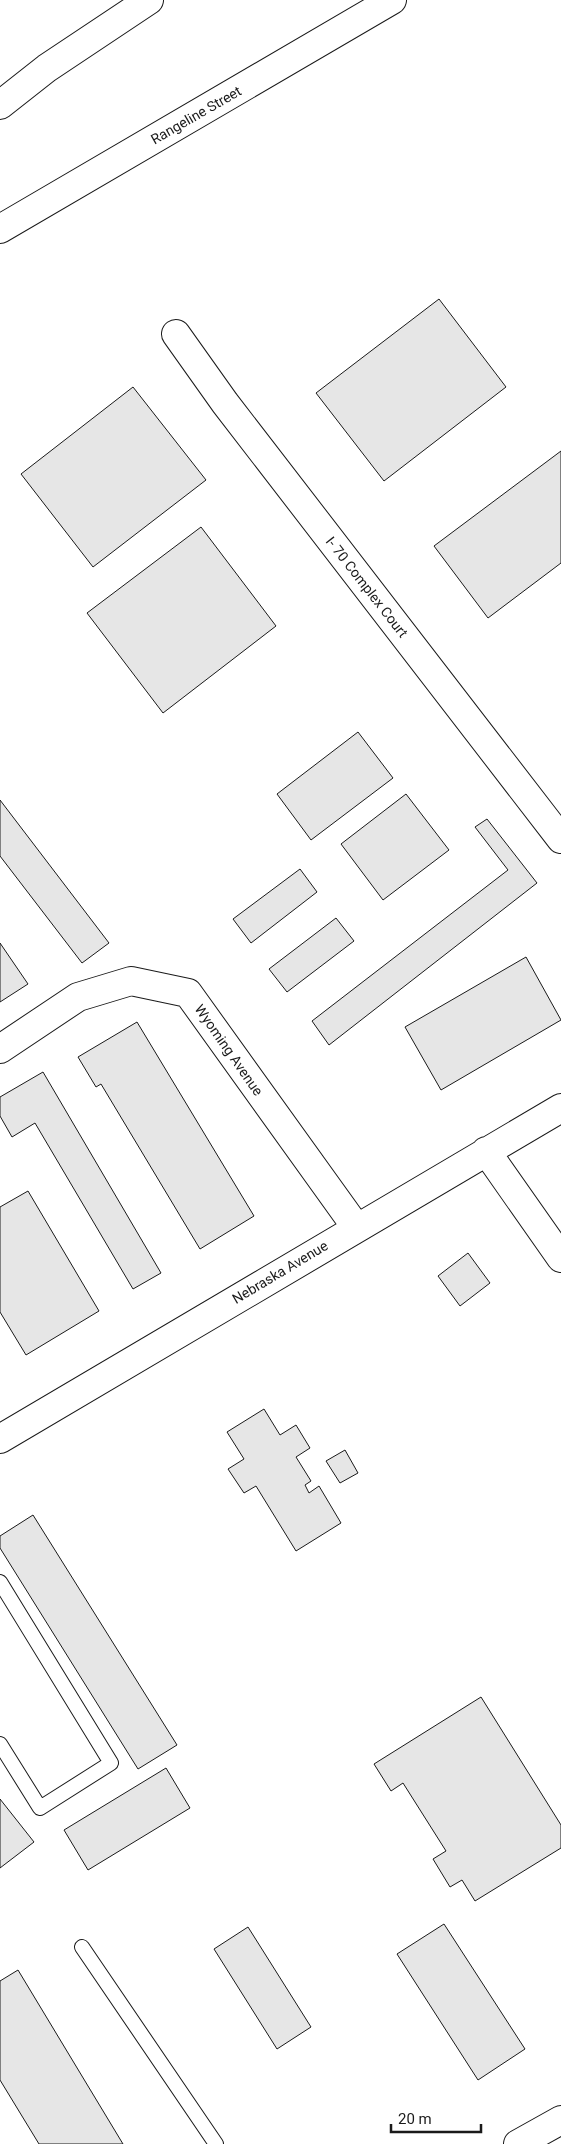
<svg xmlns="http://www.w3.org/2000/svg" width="561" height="2144" viewBox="0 0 561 2144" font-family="Roboto,sans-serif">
  <rect width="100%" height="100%" fill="#fff"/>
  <path fill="#e6e6e6" stroke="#1a1a1a" d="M439 299 506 387 384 481 316 393Z
    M133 387 206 480 93 567 21 474Z
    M561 451V563L488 618 434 546Z
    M201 527 276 626 163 713 87 613Z
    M358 732 393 778 311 840 277 794Z
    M406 794 449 850 383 900 341 844Z
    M0 800 109 943 82 963 0 856Z
    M487 819 537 883 329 1045 312 1021 508 870 475 827Z
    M300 869 317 892 251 943 233 919Z
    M336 918 354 941 287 992 269 969Z
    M0 943 28 984 0 1002Z
    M526 957 561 1020 441 1090 405 1027Z
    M137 1022 254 1216 200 1249 101 1084 96 1087 78 1057Z
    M43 1072 161 1273 133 1289 35 1123 12 1137 0 1116V1097Z
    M28 1191 99 1311 26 1355 0 1312V1207Z
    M468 1253 490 1283 460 1306 438 1276Z
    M264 1409 280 1435 296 1425 310 1448 296 1457 311 1481 305 1485 309 1493 319 1486 341 1523 296 1551 256 1486 244 1493 228 1469 244 1459 227 1432Z
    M345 1450 358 1473 340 1483 326 1461Z
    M33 1515 177 1745 138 1769 0 1548V1536Z
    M481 1697 561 1825V1848L475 1901 462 1880 450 1887 433 1859 446 1851 403 1783 391 1791 374 1764Z
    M166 1768 190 1808 88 1870 64 1830Z
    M0 1799 34 1842 0 1868Z
    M444 1924 525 2049 478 2080 397 1954Z
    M248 1927 311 2027 277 2049 214 1949Z
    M18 1970 123 2144H39L0 2080V1981Z"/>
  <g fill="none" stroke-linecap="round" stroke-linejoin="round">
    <g stroke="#1a1a1a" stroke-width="16">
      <path id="lane" d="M0 1582 111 1763 40 1808 0 1744
        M82 1947 216 2144"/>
    </g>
    <g stroke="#1a1a1a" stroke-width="30">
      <path id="street" d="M0 105 47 68 149 0
        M0 229 392 0
        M176 334 225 403 561 839
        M0 1049 78 997 131 981 188 993 356 1227
        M486 1151 561 1258
        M0 1439 561 1108"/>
    </g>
    <g stroke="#1a1a1a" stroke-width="30">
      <path id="primary" d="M518 2144 561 2120"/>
    </g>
    <use href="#lane" stroke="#fff" stroke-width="14"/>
    <use href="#street" stroke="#fff" stroke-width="28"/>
    <use href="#primary" stroke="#fff" stroke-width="28"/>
  </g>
  <g text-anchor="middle" stroke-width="4" stroke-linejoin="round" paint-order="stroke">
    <g font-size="14" fill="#1a1a1a" stroke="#fff">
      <text transform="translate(196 115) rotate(-30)" y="5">Rangeline Street</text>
      <text transform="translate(367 587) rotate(52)" y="5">I- 70 Complex Court</text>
      <text transform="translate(229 1050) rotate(55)" y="5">Wyoming Avenue</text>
      <text transform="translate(280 1272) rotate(-31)" y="5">Nebraska Avenue</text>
    </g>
  </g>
  <path d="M391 2124v8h90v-8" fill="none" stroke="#1a1a1a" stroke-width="2.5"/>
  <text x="398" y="2124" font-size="15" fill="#1a1a1a" stroke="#ffffff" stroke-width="4" paint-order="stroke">20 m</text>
</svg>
